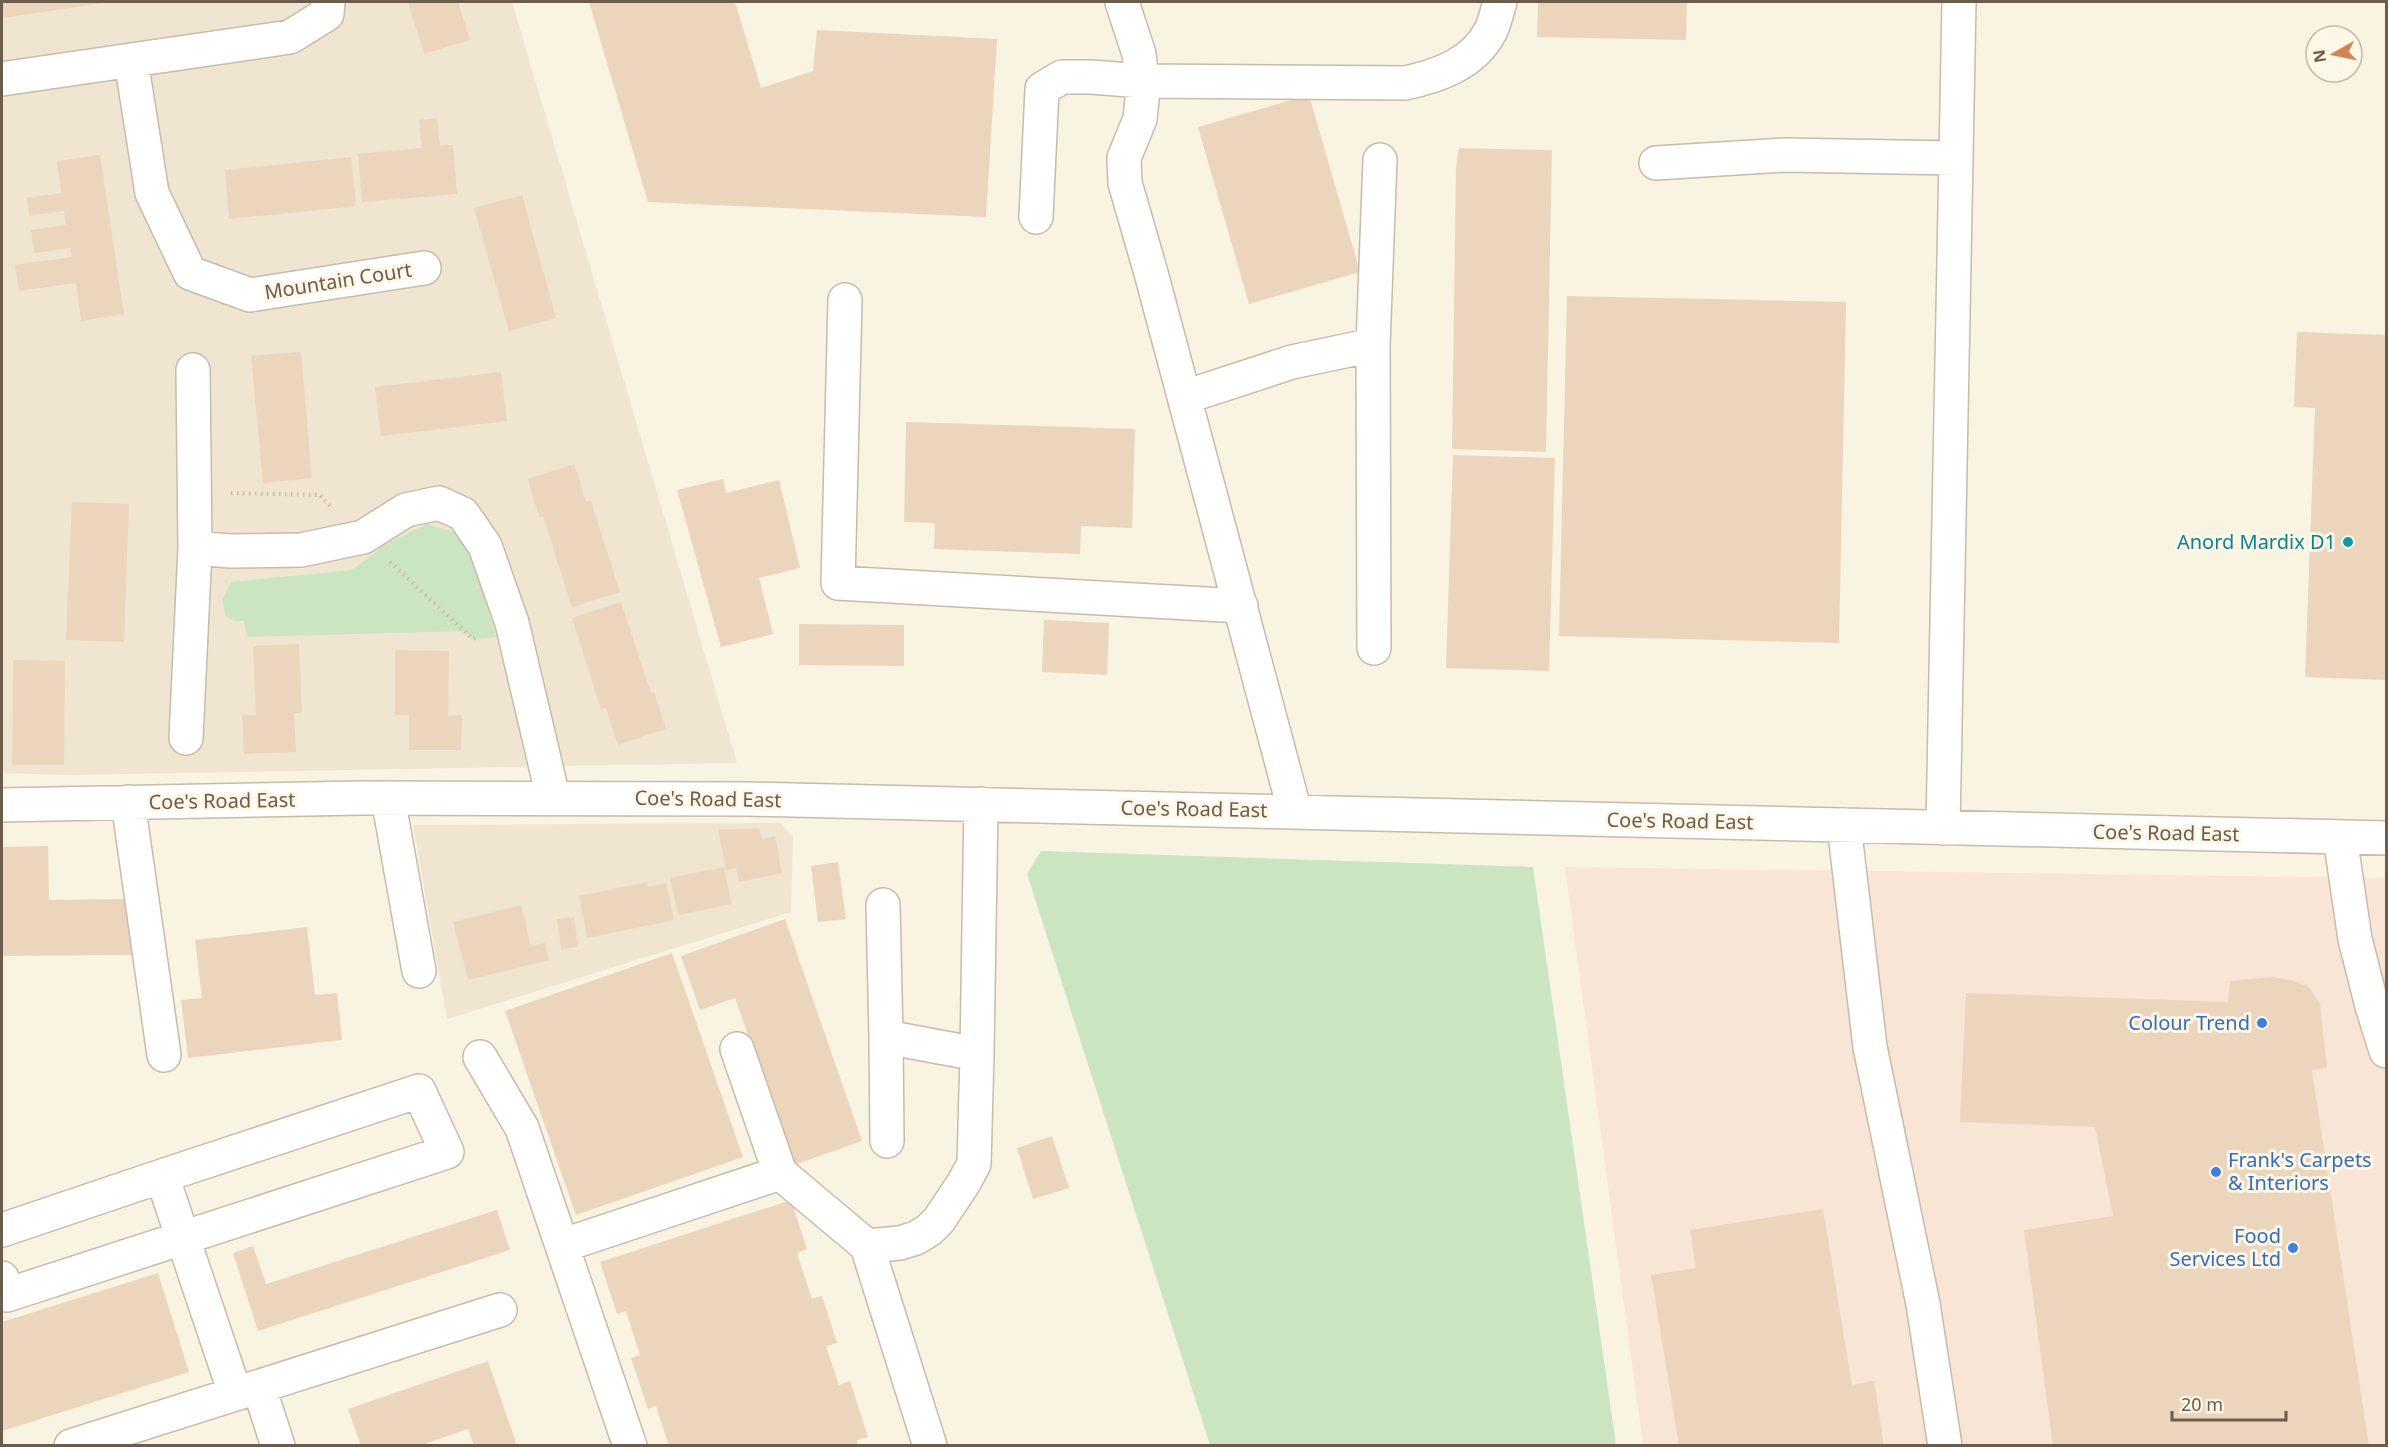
<svg xmlns="http://www.w3.org/2000/svg" width="2388" height="1447" viewBox="0 0 2388 1447" font-family="'Noto Sans',sans-serif">
  <rect width="100%" height="100%" fill="#f9f3e2"/>
  <path fill="#efe5d1" d="M2 2H512L737 763 69 775 2 773Z
    M780 823 793 837 791 912 447 1019 413 825Z"/>
  <path fill="#f8e5d6" d="M1565 867 2386 878V1445H1643Z"/>
  <path fill="#cbe4c2" d="M427 524 457 533 472 553 496 637 473 639 464 631 247 637 244 621H234L225 616 223 599 231 582 352 570 386 544Z
    M1041 851 1533 867 1616 1445H1210L1027 874Z"/>
  <path fill="#ebd5bd" d="M2 2H103V3L2 18Z
    M408 2H458L470 40 424 54Z
    M589 2H735L761 88 813 71 817 30 997 39 986 217 648 202Z
    M1538 2H1687L1686 40 1537 37Z
    M1309 95 1360 272 1249 304 1198 127Z
    M437 118 440 146 453 145 457 194 362 202 358 154 422 148 419 120Z
    M1459 148 1552 150 1546 452 1452 449 1456 168Z
    M100 155 124 314 81 321 76 283 19 291 15 265 72 257 70 248 34 253 31 230 66 225 64 211 29 216 27 198 61 193 57 161Z
    M351 157 356 206 229 219 225 170Z
    M522 195 556 318 509 331 474 208Z
    M1567 296 1846 302 1839 643 1559 636Z
    M2297 332 2386 335V680L2305 677 2315 408 2294 407Z
    M301 352 312 478 263 483 251 356Z
    M501 372 507 421 381 436 375 387Z
    M906 422 1135 429 1132 528 1081 526 1080 554 934 549 935 523 904 522Z
    M1453 455 1555 458 1549 671 1446 668Z
    M574 464 586 502 591 501 620 592 572 607 543 516 539 517 528 479Z
    M723 479 726 493 779 480 800 568 759 578 773 634 721 647 677 490Z
    M72 502 129 504 124 642 66 640Z
    M621 602 651 693 654 692 666 729 618 745 606 708 601 709 572 618Z
    M1044 620 1109 623 1107 675 1042 672Z
    M799 624 904 625V666L799 665Z
    M299 644 302 713H294L296 752 244 754 242 715H256L253 646Z
    M395 650 449 651 448 716 462 715 461 750H409V715H395Z
    M13 660 65 661 64 765H12Z
    M759 828 762 839 775 836 782 873 739 882 736 868 726 870 718 830Z
    M48 846 49 900 131 899 132 955 2 956V847Z
    M838 862 846 919 818 922 811 866Z
    M724 867 732 904 678 915 670 878Z
    M647 882 648 887 666 883 674 920 587 938 579 896Z
    M521 905 531 946 545 943 549 960 468 980 453 922Z
    M574 917 578 947 561 949 557 919Z
    M785 919 862 1141 794 1165 735 998 700 1010 681 956Z
    M307 927 315 995 337 993 342 1040 188 1058 181 1000 202 998 195 940Z
    M672 953 743 1157 576 1215 505 1011Z
    M2272 977 2291 980 2309 987 2320 1004 2327 1068 2312 1070 2369 1446H2053L2024 1230 2113 1216 2095 1127 1960 1122 1966 993 2228 1002 2230 981Z
    M1052 1136 1069 1188 1033 1199 1017 1148Z
    M791 1200 807 1249 797 1253 812 1299 822 1296 837 1343 826 1346 839 1385 850 1381 868 1437 857 1440 858 1446H669L656 1406 648 1409 631 1358 640 1355 626 1311 617 1314 600 1262Z
    M1823 1209 1852 1385 1874 1381 1884 1446H1679L1651 1275 1696 1268 1690 1230Z
    M497 1210 510 1250 258 1331 233 1253 253 1246 266 1284Z
    M158 1273 189 1372 2 1431V1322Z
    M488 1361 517 1446H474L468 1429 427 1443V1446H361L348 1409Z"/>
  <g fill="none" stroke-linecap="round" stroke-linejoin="round">
    <g stroke="#c7bbab" stroke-width="36">
      <path id="minor" d="M1122 2 1139 54 1143 89 1140 119 1124 158 1125 183 1151 273 1295 812
        M131 60 152 193 190 273 250 295 424 268
        M2 79 290 37 327 14 328 2
        M1656 163 1785 155 1955 158
        M1036 217 1042 89 1062 77H1091L1142 81 1405 83C1438 76 1473 64 1490 32 1495 23 1497 11 1500 2
        M845 300 838 583 1241 606
        M193 370 195 548
        M1185 397 1292 362 1373 345
        M1374 648 1373 345 1380 160
        M186 738 195 548 230 551 301 550 363 537 406 510 439 503 463 514 485 546 512 623 553 797
        M388 798 419 971
        M128 802 164 1055
        M2 805 361 798 747 799 2386 838
        M1844 825 1870 1047 1923 1304 1945 1446
        M1943 828 1959 2
        M2340 837 2355 939 2372 1006 2386 1051
        M883 905 886 1037
        M737 1049 780 1173
        M977 1054 981 804
        M480 1057 522 1128 630 1446
        M887 1141 886 1037 977 1054 974 1164 963 1184 939 1220 929 1230 916 1238 900 1243 867 1246 930 1446
        M2 1230 162 1176 235 1393
        M564 1245 780 1173 867 1246
        M2 1278 7 1295 447 1152 419 1091 162 1176
        M259 1387 278 1446
        M71 1446 500 1310"/>
    </g>
    <path stroke="#cfb9a1" stroke-width="4" stroke-dasharray="1.5 4.5" stroke-linecap="butt" d="M231 493 320 495 332 508
      M390 562 473 639 478 637"/>
    <use href="#minor" stroke="#fff" stroke-width="33"/>
  </g>
  <circle fill="#0f9aa8" stroke="#fcf7e7" stroke-width="2" cx="2348" cy="542" r="6"/>
  <g fill="#3f7fe0" stroke="#fcf7e7" stroke-width="2">
    <circle cx="2262" cy="1023" r="6"/>
    <circle cx="2216" cy="1172" r="6"/>
    <circle cx="2293" cy="1248" r="6"/>
  </g>
  <g text-anchor="middle" stroke-width="6" stroke-linejoin="round" paint-order="stroke">
    <g font-size="20" fill="#6d5c4c" stroke="#fcf7e7">
      <text transform="translate(338 281) rotate(-9)" y="7">Mountain Court</text>
      <text transform="translate(708 799) rotate(1)" y="7">Coe's Road East</text>
      <text transform="translate(222 801) rotate(-1)" y="7">Coe's Road East</text>
      <text transform="translate(1194 809) rotate(1)" y="7">Coe's Road East</text>
      <text transform="translate(1680 821) rotate(1)" y="7">Coe's Road East</text>
      <text transform="translate(2166 833) rotate(1)" y="7">Coe's Road East</text>
    </g>
    <g font-size="20" fill="#0d838f" stroke="#fcf7e7" text-anchor="end">
      <text x="2336" y="549">Anord Mardix D1</text>
    </g>
    <g font-size="20" fill="#366cbe" stroke="#fcf7e7" text-anchor="end">
      <text x="2250" y="1030">Colour Trend</text>
      <text x="2228" y="1167" text-anchor="start">Frank's Carpets<tspan x="2228" dy="23">&amp; Interiors</tspan></text>
      <text x="2281" y="1243">Food<tspan x="2281" dy="23">Services Ltd</tspan></text>
    </g>
  </g>
  <rect width="2388" height="1447" fill="none" stroke="#6d5c4c" stroke-width="6"/>
  <g transform="translate(2334 54) rotate(261)"><circle r="28" fill="#fcf7e7" stroke="#c3b9a9" stroke-width="1.5"/>
  <path d="M0-4.5L10 22L0 15L-10 22Z" fill="#d48355"/>
  <text y="-9" font-size="16" font-weight="bold" text-anchor="middle" fill="#6d5c4c">N</text>
  </g>
  <path d="M2172 1411v9h114v-9" fill="none" stroke="#6d5c4c" stroke-width="3"/>
  <text x="2181" y="1411" font-size="18" fill="#6d5c4c" stroke="#fcf7e7" stroke-width="4.5" paint-order="stroke">20 m</text>
</svg>
